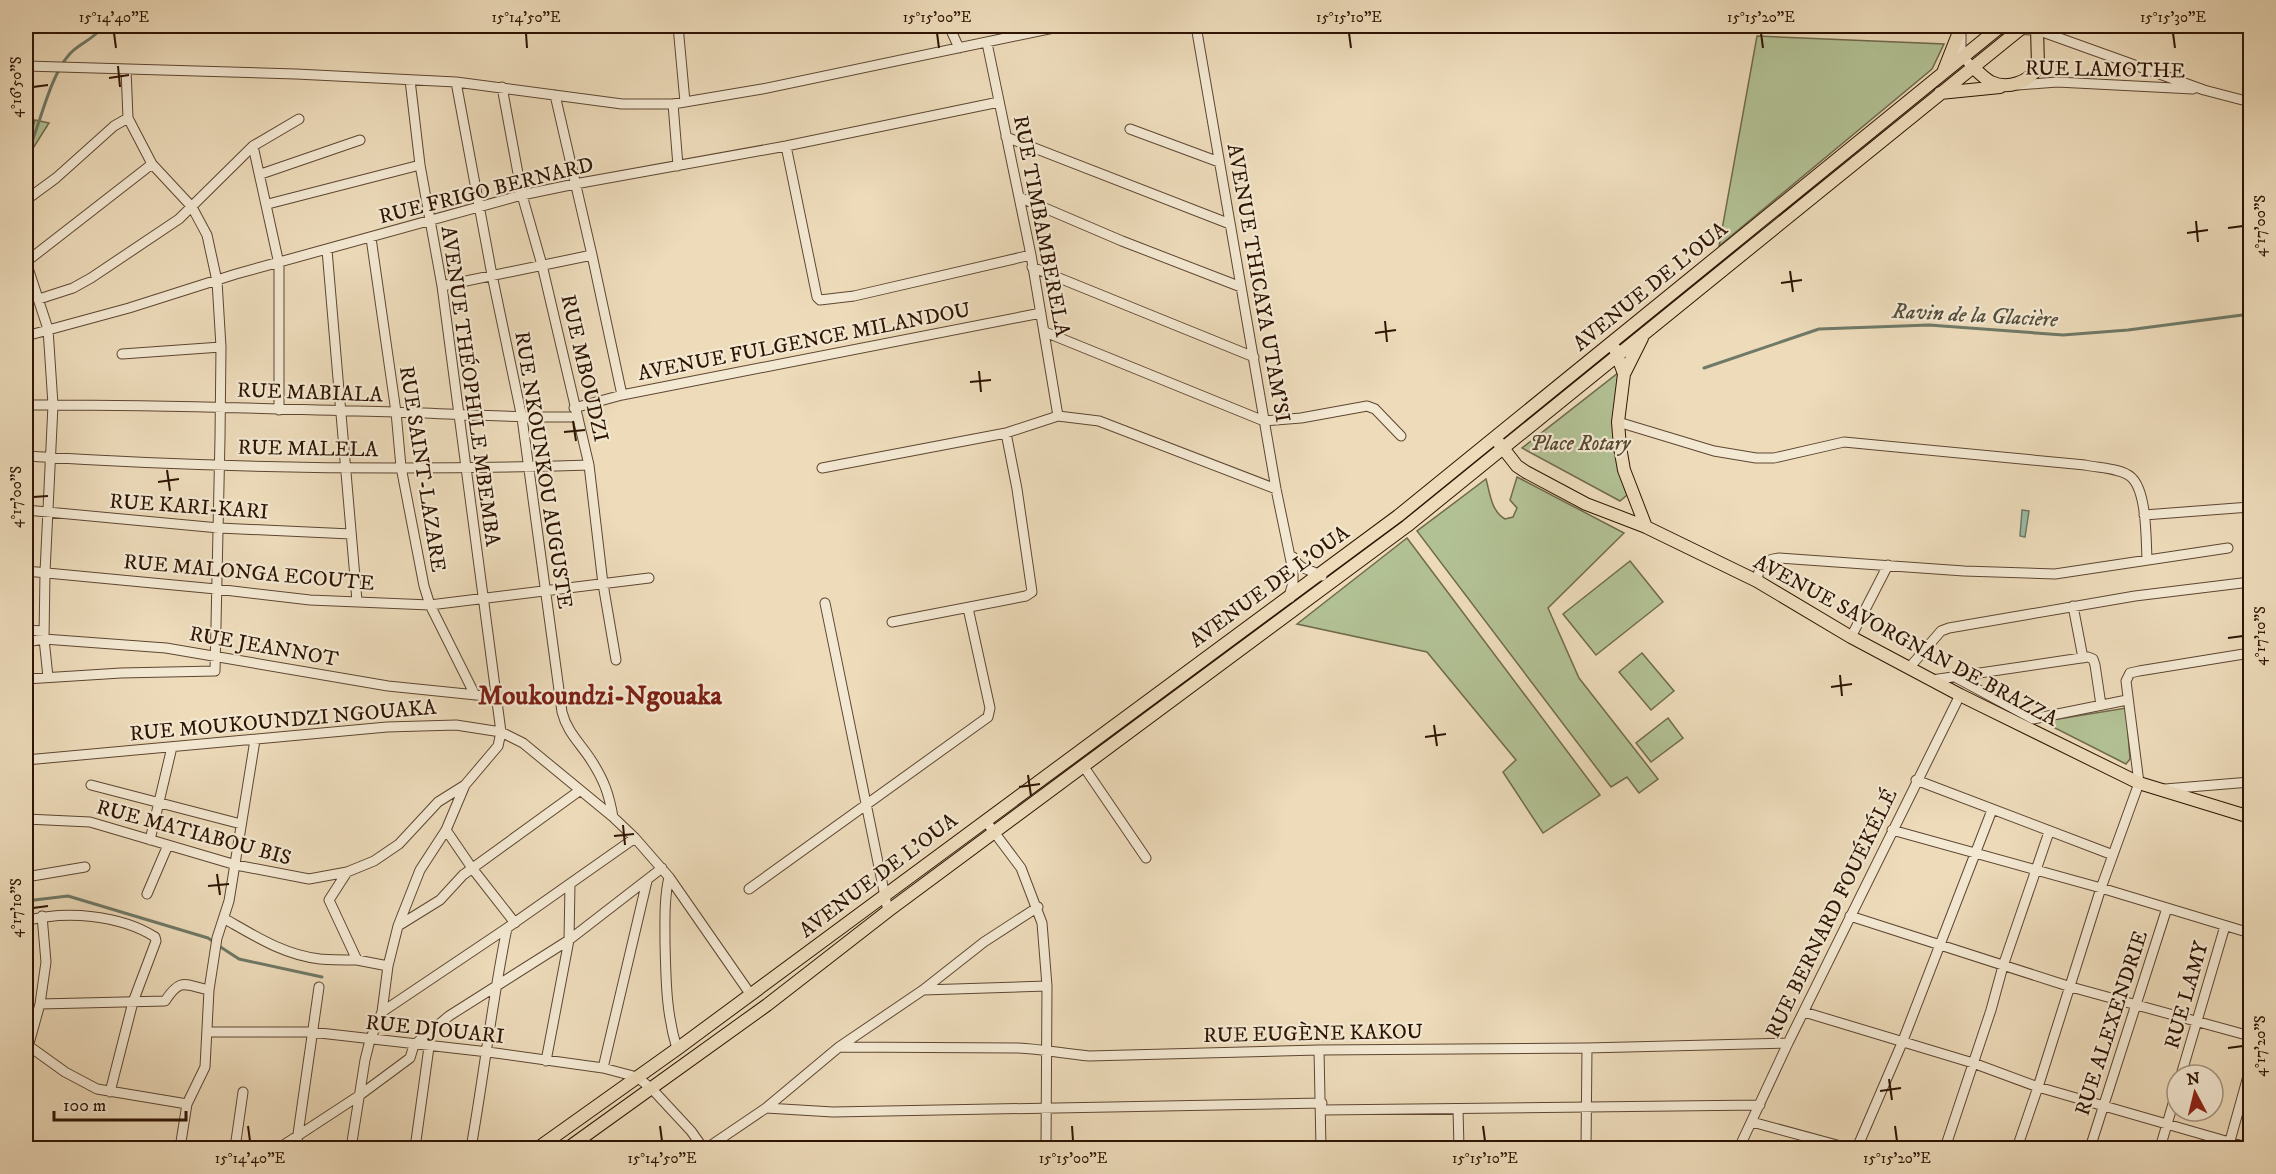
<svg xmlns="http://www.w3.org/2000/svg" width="2276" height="1174" viewBox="0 0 2276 1174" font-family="'IM FELL DW Pica',serif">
  <rect width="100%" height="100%" fill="#eddbba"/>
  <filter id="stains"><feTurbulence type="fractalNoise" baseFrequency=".00333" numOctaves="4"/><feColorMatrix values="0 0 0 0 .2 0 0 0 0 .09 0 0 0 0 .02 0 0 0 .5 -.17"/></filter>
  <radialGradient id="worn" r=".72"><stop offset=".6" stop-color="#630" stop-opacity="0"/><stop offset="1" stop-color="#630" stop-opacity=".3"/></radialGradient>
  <path fill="#b2c194" stroke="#706a4c" stroke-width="1.5" d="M1757 36 1944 44 1932 69 1719 246Z
    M35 120 49 123 30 153 26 157V144L29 141Z
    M1618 373C1614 415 1611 455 1627 495L1620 501 1522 448Z
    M1517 477 1624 533 1548 608 1579 678 1658 779 1639 793 1627 777 1611 787 1417 531 1486 479C1490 493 1491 511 1505 519L1513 517 1517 508 1510 500Z
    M1407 538 1600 795 1543 833 1503 772 1516 760 1427 652 1297 624Z
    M1630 561 1663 602 1596 655 1563 614Z
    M1642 653 1674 691 1651 710 1619 672Z
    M2126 708 2130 759 2126 764 2049 725 2052 720Z
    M1668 718 1683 738 1651 762 1636 743Z"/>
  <path fill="#9abca9" stroke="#6f7967" stroke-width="1.5" d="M2022 510 2029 511 2025 537 2020 536Z"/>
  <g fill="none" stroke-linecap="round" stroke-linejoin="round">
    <path stroke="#6f7967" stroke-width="3" d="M26 148 31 144C41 119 51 76 68 56 78 43 93 41 103 26
      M1704 368 1819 329 1929 325 2063 335 2128 330 2250 314
      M26 901 68 896 208 938 214 942
      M219 946 239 959 322 977"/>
    <g stroke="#5e4631" stroke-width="11">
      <path id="minor" d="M678 26 685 102
        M949 26 959 48
        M1196 26 1276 489 1293 571V583L1289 596 1290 598
        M1961 26V56L1973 67
        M1991 26 1996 29 2037 30 2204 90 2250 102
        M26 37 31 26
        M987 43 1031 255 1058 416
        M26 66 296 74 456 82 622 104H673L762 89 1063 26
        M456 82 492 275 522 418 562 712C567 732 580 743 591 760 604 780 609 794 613 817
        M2018 85 2057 82 2193 89
        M502 87 522 195 542 265 589 465 603 584 616 660
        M555 95 592 255 622 395
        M673 104 678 166
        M1130 129 1219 162
        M1006 137 1230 224
        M253 146 279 264V410
        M786 146 817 297 820 300 854 296 1031 255
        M261 174 360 140
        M1019 197 1122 241 1241 287
        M26 200 56 178 114 126 128 118
        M268 204 420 165
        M371 238 396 412 401 467 424 586 430 605 475 695
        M327 250 357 601
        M26 262 48 329 53 405 45 572 44 639 48 677
        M26 262 152 164
        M1032 267 1254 357
        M442 286 592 255
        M39 299 73 288 91 278 179 219 253 146 299 119
        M1045 332 1264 421 1301 418 1367 406 1375 409 1401 436
        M26 336 129 308 236 274 522 195 575 184 786 146 999 102
        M122 354 221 347
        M26 405C149 404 272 409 395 412 456 414 517 418 578 417
        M574 408 622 395 1041 313
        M1618 422 1714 451 1756 458H1774L1844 442 2085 465C2098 468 2121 468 2131 477 2147 491 2146 539 2147 560
        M26 456C213 468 402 471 589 465
        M822 468 1006 433 1058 416 1099 421 1276 489
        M26 510 219 528 351 534
        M2144 515 2250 507
        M1293 557C1300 571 1311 569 1322 576
        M26 571 216 589 310 600 430 605 649 578
        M1757 581C1759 566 1762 560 1779 558L1964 571 2055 574 2228 548
        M825 603 888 911
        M2073 606 2083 658
        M892 622 1026 596 1032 592 1017 489 1006 433
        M26 630 44 631
        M1851 637 1888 565
        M26 642 44 639 166 648 388 686 496 697
        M1909 668 1941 631 1949 628 2135 596 2250 582
        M1955 677 2033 719 2127 700
        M26 679 121 673 215 671 220 438 221 347 217 281 207 235 192 207 152 164 128 118 126 69
        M1932 680 2088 657 2093 659 2095 665 2101 705
        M26 760 387 727 456 725 501 732 523 743 613 817 635 838 669 877 751 995
        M1084 767 1146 858
        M1916 780 2113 855
        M91 785 241 824
        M2165 789 2250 782
        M26 819 90 822 236 865 309 879 347 872 374 861 399 844 438 802 465 785
        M985 820 1021 868 1042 923 1047 986 1046 1148
        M446 830 472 868 515 923
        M1892 830 2101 888 2250 933
        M150 840 172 747
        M347 872 329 900 357 960 388 966
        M26 877 85 867
        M669 877C664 899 665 920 665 943 666 981 666 1012 677 1049
        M749 889 988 717 990 708 968 608
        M147 894 168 845
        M1850 916 2071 987 2250 1036
        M225 919C255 936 284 955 320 959 332 960 345 960 357 960
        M26 921C66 910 120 915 155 937L156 941 133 1002 110 1092
        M398 926 440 900 463 875 579 791
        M209 990 217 938 229 901 255 740
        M923 990 1047 986
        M40 1004 46 962 42 916
        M382 1012 507 928 635 838
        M1804 1012 1973 1063 2038 1087 2250 1148
        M208 1032H311L488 1052 603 1068 637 1077 652 1089 691 1131 703 1148
        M26 1044 65 1072 97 1089 187 1104
        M28 1047 40 1004 165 1001C181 977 184 985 209 990L205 1067 187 1104 180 1148
        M839 1047 1018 1048C1042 1049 1065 1054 1089 1056L1319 1050 1587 1048 1788 1043
        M1319 1050 1321 1148
        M546 1061 569 940 570 884
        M603 1068 647 881
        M2181 1075 2225 926
        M766 1108 833 1112 1322 1103
        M1458 1109 1459 1148
        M1322 1110 1760 1105
        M1752 1122 1848 1148
        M235 1148 243 1092
        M279 1148 360 1095 410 1058 414 1045 449 1016 569 940 662 868
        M296 1148 319 987
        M351 1148 365 1060 370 1040 382 1012 388 966 398 926 420 870 446 830 465 785 498 746 501 732 442 286 420 165 410 80
        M415 1148 429 1047
        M471 1148C484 1075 492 1001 507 928
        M707 1148 766 1108 839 1047 923 990 984 942 1038 907
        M1586 1148 1587 1048
        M1739 1148 1788 1043 1960 695
        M1857 1148 1902 1043 1992 810
        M1945 1148 1991 1010 2003 966 2049 832
        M2017 1148 2038 1087 2101 888 2139 783 2126 681 2130 673 2139 671 2250 653
        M2090 1148 2167 908
        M2160 1148 2177 1090
        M2228 1148 2250 1069"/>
    </g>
    <g stroke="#2e1403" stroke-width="14">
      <path id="major" d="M1973 67C1978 72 1985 79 1991 82 2008 90 2028 82 2038 68L2037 26
        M1944 70 1959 32
        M1940 93 2000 87
        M1615 349 1624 374 1618 422 1620 447 1624 470 1646 527
        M1624 374 1642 338
        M1499 443 1517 466 1526 472 1586 504 1646 527 1757 581 1851 637 1960 695 2139 783 2250 817
        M538 1148 677 1049 1398 516 2001 26
        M568 1148 767 1005 888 911 1407 526 2024 26"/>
    </g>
    <use href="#minor" stroke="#f3e8d2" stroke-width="9"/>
    <use href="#major" stroke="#eddbba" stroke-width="12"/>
  </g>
  <path fill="none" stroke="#2e1403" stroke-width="2" d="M114 33 116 48M526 33 527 48M937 33 939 48M1349 33 1351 48M1761 33 1763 48M2173 33 2175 48M118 66 120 87M109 78 129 75M33 87 48 85M2196 221 2198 242M2228 228 2243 226M2187 233 2208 230M1790 271 1793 292M1781 283 1802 280M1385 321 1387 342M1375 333 1396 330M979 371 981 392M970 382 991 380M573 421 576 441M564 432 585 430M167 470 170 491M158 482 179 479M33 497 48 496M2228 638 2243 636M1840 675 1842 696M1831 687 1852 684M1434 725 1437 746M1425 737 1446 734M1028 775 1031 796M1019 787 1040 784M623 825 625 845M614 836 634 834M217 874 220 895M208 886 229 884M33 908 48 906M2228 1048 2243 1046M1889 1079 1892 1100M1880 1091 1901 1088M248 1126 250 1141M660 1126 662 1141M1072 1126 1073 1141M1483 1126 1485 1141M1895 1126 1897 1141"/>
  <g text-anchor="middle" stroke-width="4.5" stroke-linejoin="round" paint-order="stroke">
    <g font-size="21" fill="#2e1403" stroke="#f3e8d2">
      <text transform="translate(2105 69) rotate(1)" y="7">RUE LAMOTHE</text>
      <text transform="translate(486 190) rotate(-14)" y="7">RUE FRIGO BERNARD</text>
      <text transform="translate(1042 226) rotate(79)" y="7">RUE TIMBAMBERELA</text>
      <text transform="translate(1259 283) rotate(80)" y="7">AVENUE THICAYA UTAM'SI</text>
      <text transform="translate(1650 286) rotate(-39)" y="7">AVENUE DE L'OUA</text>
      <text transform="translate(804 341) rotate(-11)" y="7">AVENUE FULGENCE MILANDOU</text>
      <text transform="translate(585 368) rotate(77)" y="7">RUE MBOUDZI</text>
      <text transform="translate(471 386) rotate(82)" y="7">AVENUE THÉOPHILE MBEMBA</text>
      <text transform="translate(310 392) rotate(2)" y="7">RUE MABIALA</text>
      <text transform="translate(308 448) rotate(1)" y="7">RUE MALELA</text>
      <text transform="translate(423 469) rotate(81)" y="7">RUE SAINT-LAZARE</text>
      <text transform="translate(544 470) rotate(81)" y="7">RUE NKOUNKOU AUGUSTE</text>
      <text transform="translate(189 506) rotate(4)" y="7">RUE KARI-KARI</text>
      <text transform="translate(249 572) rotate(5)" y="7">RUE MALONGA ECOUTE</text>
      <text transform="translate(1269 586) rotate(-36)" y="7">AVENUE DE L'OUA</text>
      <text transform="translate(1906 640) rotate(28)" y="7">AVENUE SAVORGNAN DE BRAZZA</text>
      <text transform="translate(264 646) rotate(10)" y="7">RUE JEANNOT</text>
      <text transform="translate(283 720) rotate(-5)" y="7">RUE MOUKOUNDZI NGOUAKA</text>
      <text transform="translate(194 832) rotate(15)" y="7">RUE MATIABOU BIS</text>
      <text transform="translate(878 875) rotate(-37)" y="7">AVENUE DE L'OUA</text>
      <text transform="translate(1831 913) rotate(-64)" y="7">RUE BERNARD FOUÉKÉLÉ</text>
      <text transform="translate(2186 995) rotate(-74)" y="7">RUE LAMY</text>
      <text transform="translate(2111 1023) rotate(-72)" y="7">RUE ALEXENDRIE</text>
      <text transform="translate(435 1029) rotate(6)" y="7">RUE DJOUARI</text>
      <text transform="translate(1313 1033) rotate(-1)" y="7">RUE EUGÈNE KAKOU</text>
    </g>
    <g font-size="21" font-style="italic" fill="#56482e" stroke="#f3e8d2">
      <text x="1580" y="450">Place Rotary</text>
    </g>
    <g font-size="22" font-style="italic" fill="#544f3d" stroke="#f3e8d2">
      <text transform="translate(1975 314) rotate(3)" y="8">Ravin de la Glacière</text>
    </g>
    <g font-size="27" font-weight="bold" fill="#7a1f14" stroke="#f3e8d2">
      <text x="600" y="704">Moukoundzi-Ngouaka</text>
    </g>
  </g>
  <rect width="2276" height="1174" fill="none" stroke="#eddbba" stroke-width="66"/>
  <g transform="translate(2195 1093) rotate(353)"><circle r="28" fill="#f3e8d2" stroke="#a4937f" stroke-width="1.5"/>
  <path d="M0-4.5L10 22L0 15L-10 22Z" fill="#8f2418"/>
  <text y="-9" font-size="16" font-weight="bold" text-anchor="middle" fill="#2e1403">N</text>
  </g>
  <path d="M54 1111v9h132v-9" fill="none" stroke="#2e1403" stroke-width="3"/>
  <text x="63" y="1111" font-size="18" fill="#2e1403" stroke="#f3e8d2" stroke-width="4.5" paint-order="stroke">100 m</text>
  <rect x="33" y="33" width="2210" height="1108" fill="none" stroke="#2e1403" stroke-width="2"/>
  <g font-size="15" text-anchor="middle" fill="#2e1403">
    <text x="114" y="22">15°14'40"E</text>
    <text x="526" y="22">15°14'50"E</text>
    <text x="937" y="22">15°15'00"E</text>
    <text x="1349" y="22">15°15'10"E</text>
    <text x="1761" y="22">15°15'20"E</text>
    <text x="2173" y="22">15°15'30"E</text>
    <text transform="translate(16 87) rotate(-90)" y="5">4°16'50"S</text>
    <text transform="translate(2260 226) rotate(-90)" y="5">4°17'00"S</text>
    <text transform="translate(16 497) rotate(-90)" y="5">4°17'00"S</text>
    <text transform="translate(2260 636) rotate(-90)" y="5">4°17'10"S</text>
    <text transform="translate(16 908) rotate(-90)" y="5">4°17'10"S</text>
    <text transform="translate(2260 1046) rotate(-90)" y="5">4°17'20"S</text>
    <text x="250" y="1163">15°14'40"E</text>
    <text x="662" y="1163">15°14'50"E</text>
    <text x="1073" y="1163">15°15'00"E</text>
    <text x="1485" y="1163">15°15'10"E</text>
    <text x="1897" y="1163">15°15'20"E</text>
  </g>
  <rect width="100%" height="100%" filter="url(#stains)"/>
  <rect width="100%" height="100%" fill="url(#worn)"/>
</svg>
